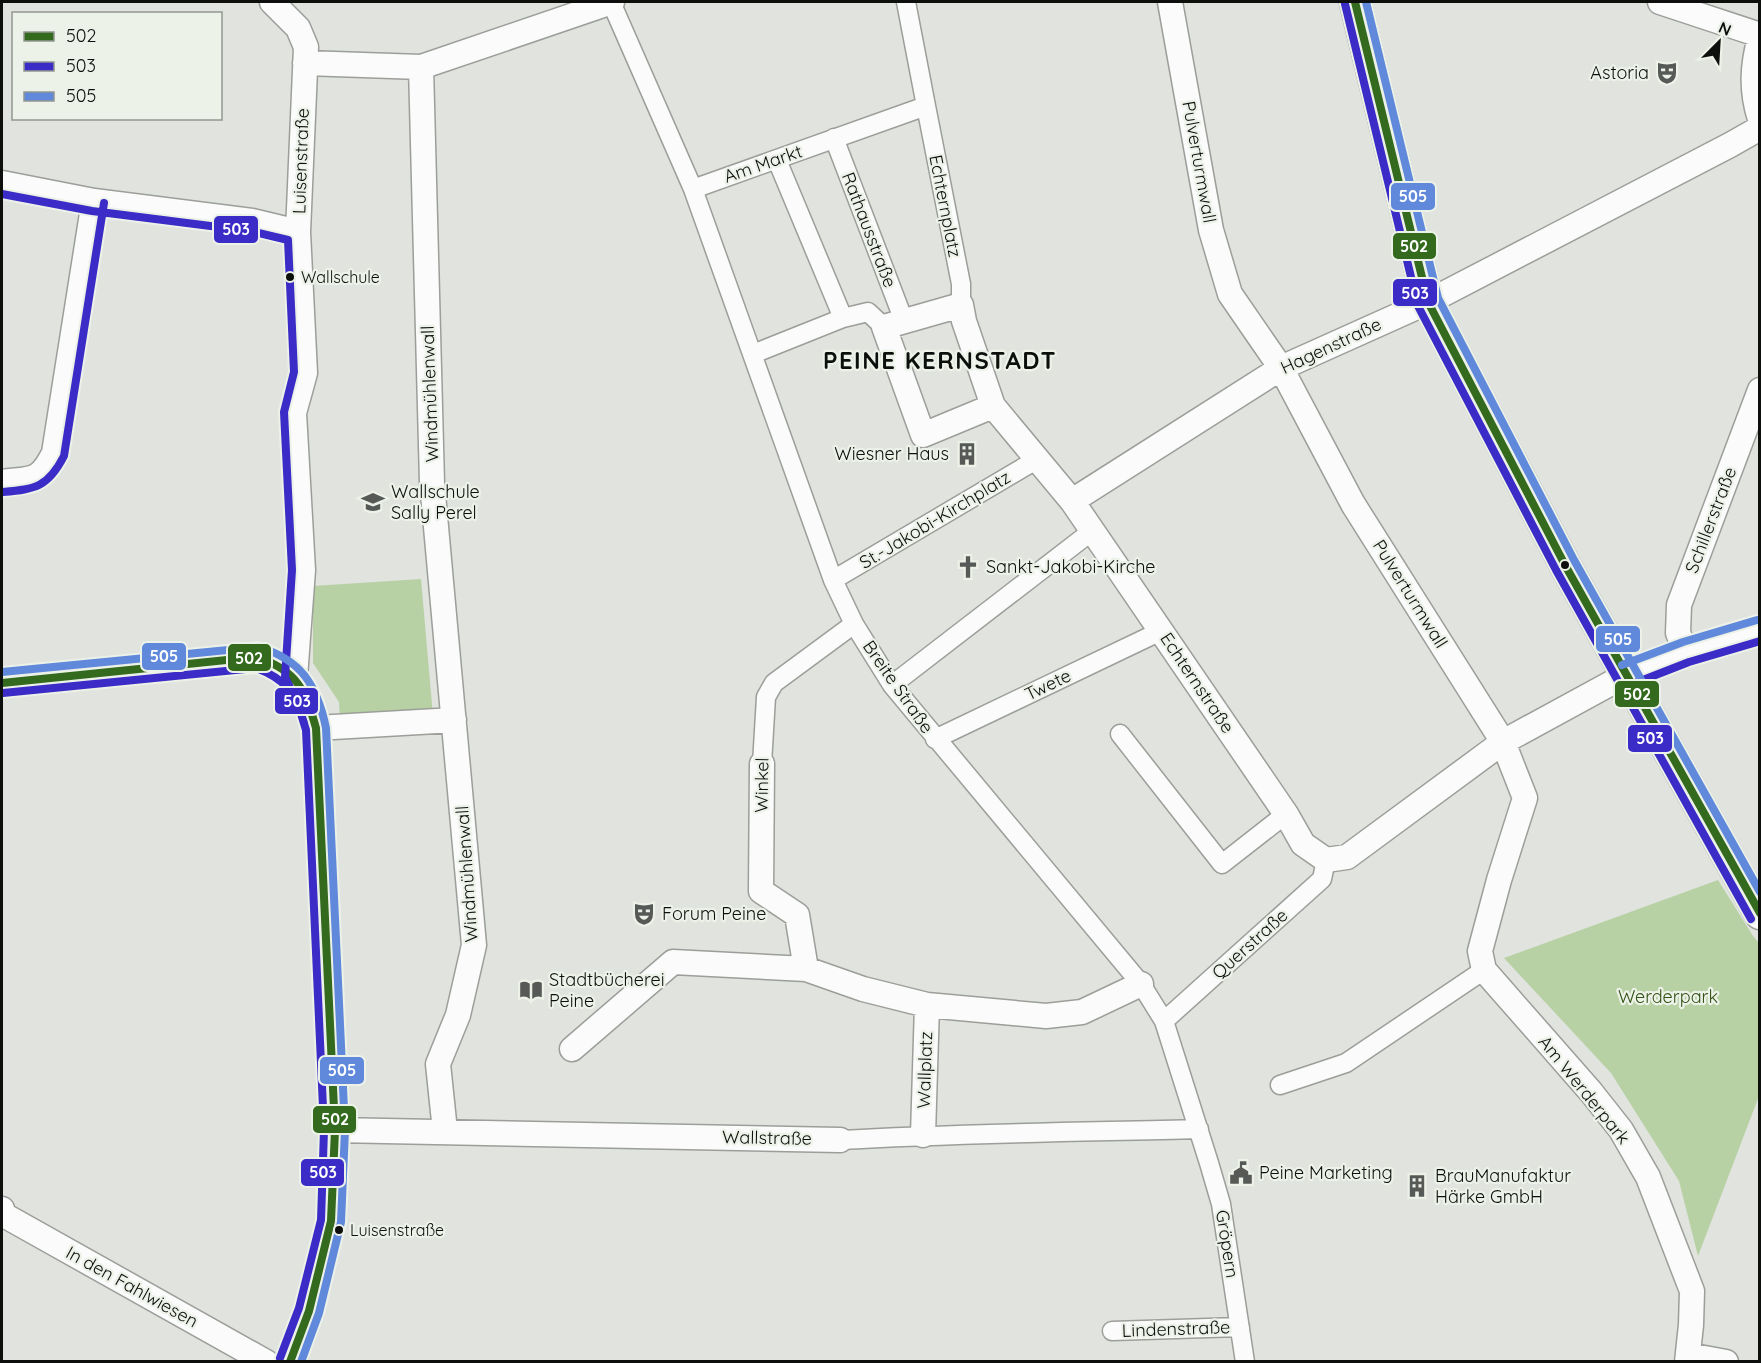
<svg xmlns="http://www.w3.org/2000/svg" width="1761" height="1363" viewBox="0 0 1761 1363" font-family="Quicksand,sans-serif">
  <rect width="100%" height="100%" fill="#e0e3de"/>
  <path fill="#b7d1a4" d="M421 579 433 716 340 720 339 702 313 663V586Z
    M1718 880 1753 936 1759 943V1096L1698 1256 1679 1181 1611 1073 1504 958Z"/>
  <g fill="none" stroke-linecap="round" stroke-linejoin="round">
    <g stroke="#9c9e9a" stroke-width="21">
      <path id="pedestrian" d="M611 2 693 189 926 106 906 2
        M926 106 961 284V305
        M834 138 904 321
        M777 160 843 318
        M693 189 833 580 854 624 892 685 1141 984 1164 1021 1209 1163 1221 1204 1245 1362
        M753 354 843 318 868 312 884 327
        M833 580 1036 460
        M892 685 1092 531
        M1120 734 1222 864 1286 814
        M935 739 1161 631
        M762 764 766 697 774 683 854 624
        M1164 1021 1322 879 1326 860
        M1280 1085 1346 1063 1484 970
        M840 1140C959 1133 1079 1132 1199 1129
        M1112 1331 1240 1327"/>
    </g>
    <g stroke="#9c9e9a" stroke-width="27">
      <path id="minor" d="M272 2 298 28 306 47 298 232 305 373 294 413 303 570 295 677 308 700 316 728 335 1130 331 1221 309 1311 290 1362
        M1170 2 1211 230 1230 294 1281 368 1353 504 1503 742 1525 798 1499 880 1480 951 1484 970 1591 1092 1621 1130 1648 1177 1692 1291 1691 1325 1687 1362
        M1660 2 1760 35
        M1760 38C1752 66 1751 91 1760 119
        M305 63 421 67 612 2
        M421 67 432 483 474 945 458 1015 438 1064 445 1131
        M2 183 94 201 252 221 298 232
        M993 406 923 435 884 327 961 305 964 321 993 406 1072 501 1286 814 1303 844 1326 860 1347 857 1503 742 1626 675 1686 652 1760 630
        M2 482C32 478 39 483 54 453L94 201
        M1072 501 1281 368 1428 302 1730 145 1760 128
        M1686 652 1678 633 1679 605 1760 390
        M2 683 257 657 278 663 295 677
        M316 728 454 720
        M762 764 761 891 797 915 806 969
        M572 1049 673 962 806 969 863 989 927 1005 1046 1016 1082 1012 1141 984
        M335 1130 840 1140
        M923 1135 927 1005
        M2 1209V1214L266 1362
        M1688 1355 1726 1362"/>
    </g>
    <g stroke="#9c9e9a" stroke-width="33">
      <path id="tertiary" d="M1355 2 1428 302 1565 565 1760 914"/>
    </g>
    <use href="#pedestrian" stroke="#fafbfa" stroke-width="18"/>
    <use href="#minor" stroke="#fafbfa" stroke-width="24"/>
    <use href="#tertiary" stroke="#fafbfa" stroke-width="30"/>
    <g stroke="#edf2e9" stroke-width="12">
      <path id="bus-1" d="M1355 2 1428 302 1565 565 1760 913
        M2 683 257 657C297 671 305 689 316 728L335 1130 331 1221 309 1311 290 1362"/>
    </g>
    <g stroke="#edf2e9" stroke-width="12">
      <path id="bus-2" d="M1345 4 1418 306 1556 570 1751 919
        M2 194 92 211 250 231 288 240 294 372 284 412 292 570 285 677 298 704 306 730 324 1130 321 1220 299 1308 280 1358
        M3 492C36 489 48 487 64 456L104 203
        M1630 685 1689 662 1760 641
        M3 693 256 668C286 679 295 693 304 723"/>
    </g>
    <g stroke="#edf2e9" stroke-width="12">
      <path id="bus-3" d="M1366 2 1438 298 1574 560 1760 892
        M1622 665 1683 642 1757 620
        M2 672 258 647C301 659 317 685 326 728L345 1130 341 1222 319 1313 301 1362"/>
    </g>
    <use href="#bus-1" stroke="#336a1d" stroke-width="8"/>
    <use href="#bus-2" stroke="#3c2cc7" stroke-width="8"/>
    <use href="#bus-3" stroke="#6089dc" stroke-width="8"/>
  </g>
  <defs>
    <g id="theatre-bare" transform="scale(1.8)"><path d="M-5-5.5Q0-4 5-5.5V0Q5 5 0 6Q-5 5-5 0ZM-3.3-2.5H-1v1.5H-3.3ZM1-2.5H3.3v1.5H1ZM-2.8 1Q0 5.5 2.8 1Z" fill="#575956" stroke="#edf2e9" stroke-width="2.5" paint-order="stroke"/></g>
    <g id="building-bare" transform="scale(1.8)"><path d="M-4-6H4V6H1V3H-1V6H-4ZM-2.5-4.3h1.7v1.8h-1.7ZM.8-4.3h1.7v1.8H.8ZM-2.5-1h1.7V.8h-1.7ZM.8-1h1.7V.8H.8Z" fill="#575956" stroke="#edf2e9" stroke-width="2.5" paint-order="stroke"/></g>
    <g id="school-bare" transform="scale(1.8)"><path d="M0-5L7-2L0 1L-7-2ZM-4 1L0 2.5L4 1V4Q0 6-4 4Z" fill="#575956" stroke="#edf2e9" stroke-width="2.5" paint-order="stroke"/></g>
    <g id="church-bare" transform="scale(1.8)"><path d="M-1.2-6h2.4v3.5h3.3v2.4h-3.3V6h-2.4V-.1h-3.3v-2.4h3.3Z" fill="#575956" stroke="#edf2e9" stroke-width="2.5" paint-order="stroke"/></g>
    <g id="library-bare" transform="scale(1.8)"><path d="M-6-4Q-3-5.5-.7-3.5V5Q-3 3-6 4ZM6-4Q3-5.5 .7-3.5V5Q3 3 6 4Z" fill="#575956" stroke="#edf2e9" stroke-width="2.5" paint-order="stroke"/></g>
    <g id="civic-bare" transform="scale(1.8)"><path d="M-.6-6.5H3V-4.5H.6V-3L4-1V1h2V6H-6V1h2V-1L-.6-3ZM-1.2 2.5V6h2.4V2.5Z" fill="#575956" stroke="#edf2e9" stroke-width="2.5" paint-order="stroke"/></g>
  </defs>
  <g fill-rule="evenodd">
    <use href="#theatre-bare" x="1667" y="73"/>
    <use href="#building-bare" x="967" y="454"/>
    <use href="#school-bare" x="373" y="502"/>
    <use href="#church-bare" x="968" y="567"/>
    <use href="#theatre-bare" x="644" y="914"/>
    <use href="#library-bare" x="531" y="990"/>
    <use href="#civic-bare" x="1241" y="1173"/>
    <use href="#building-bare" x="1417" y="1186"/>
  </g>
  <g fill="#0d0f0c" stroke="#edf2e9" stroke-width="2">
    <circle cx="290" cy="277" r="5"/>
    <circle cx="1565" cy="565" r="5"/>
    <circle cx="339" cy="1230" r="5"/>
  </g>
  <g text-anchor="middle" stroke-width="4.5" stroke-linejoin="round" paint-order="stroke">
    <g font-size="16" fill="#0d0f0c" stroke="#edf2e9" text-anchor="start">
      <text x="301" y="283">Wallschule</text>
      <text x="350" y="1236">Luisenstraße</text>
    </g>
    <g font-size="18" fill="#0d0f0c" stroke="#edf2e9" text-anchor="start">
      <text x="1649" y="79" text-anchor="end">Astoria</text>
      <text x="949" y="460" text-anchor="end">Wiesner Haus</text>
      <text x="391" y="498">Wallschule<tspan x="391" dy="21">Sally Perel</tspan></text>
      <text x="986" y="573">Sankt-Jakobi-Kirche</text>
      <text x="662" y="920">Forum Peine</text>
      <text x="549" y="986">Stadtbücherei<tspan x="549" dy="21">Peine</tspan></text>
      <text x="1259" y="1179">Peine Marketing</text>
      <text x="1435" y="1182">BrauManufaktur<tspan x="1435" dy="21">Härke GmbH</tspan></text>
    </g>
    <g font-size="18" fill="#0d0f0c" stroke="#edf2e9">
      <text transform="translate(301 161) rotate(-88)" y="6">Luisenstraße</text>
      <text transform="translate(1199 162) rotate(80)" y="6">Pulverturmwall</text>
      <text transform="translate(763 164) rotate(-19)" y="6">Am Markt</text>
      <text transform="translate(945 206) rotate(79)" y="6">Echternplatz</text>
      <text transform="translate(869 230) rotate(69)" y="6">Rathausstraße</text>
      <text transform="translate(1331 346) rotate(-25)" y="6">Hagenstraße</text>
      <text transform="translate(430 394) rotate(-92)" y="6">Windmühlenwall</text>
      <text transform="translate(935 520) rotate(-31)" y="6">St.-Jakobi-Kirchplatz</text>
      <text transform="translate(1711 520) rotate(-69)" y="6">Schillerstraße</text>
      <text transform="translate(1410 594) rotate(58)" y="6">Pulverturmwall</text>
      <text transform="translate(1197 683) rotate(56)" y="6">Echternstraße</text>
      <text transform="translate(1048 685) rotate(-26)" y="6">Twete</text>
      <text transform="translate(898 687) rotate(55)" y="6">Breite Straße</text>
      <text transform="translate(762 785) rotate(-89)" y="6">Winkel</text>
      <text transform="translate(467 874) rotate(-94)" y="6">Windmühlenwall</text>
      <text transform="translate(1250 944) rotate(-42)" y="6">Querstraße</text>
      <text transform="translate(925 1070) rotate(-88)" y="6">Wallplatz</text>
      <text transform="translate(1584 1090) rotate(51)" y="6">Am Werderpark</text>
      <text transform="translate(767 1138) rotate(1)" y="6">Wallstraße</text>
      <text transform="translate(1227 1244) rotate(81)" y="6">Gröpern</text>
      <text transform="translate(132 1287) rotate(29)" y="6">In den Fahlwiesen</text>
      <text transform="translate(1176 1329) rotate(-2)" y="6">Lindenstraße</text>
    </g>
    <g font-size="18" fill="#325215" stroke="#edf2e9">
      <text x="1668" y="1003">Werderpark</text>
    </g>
    <g font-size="24" font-weight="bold" letter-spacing="1.5" fill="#0d0f0c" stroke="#edf2e9">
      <text x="940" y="369">PEINE KERNSTADT</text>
    </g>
  </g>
  <g stroke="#edf2e9" stroke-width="2">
    <rect x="1390" y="182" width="46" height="29" rx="6" fill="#6089dc"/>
    <rect x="213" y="215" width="46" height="29" rx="6" fill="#3c2cc7"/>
    <rect x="1392" y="232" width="45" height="28" rx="6" fill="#336a1d"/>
    <rect x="1392" y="278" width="46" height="29" rx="6" fill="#3c2cc7"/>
    <rect x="1595" y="625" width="46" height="28" rx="6" fill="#6089dc"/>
    <rect x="141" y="642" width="46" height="29" rx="6" fill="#6089dc"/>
    <rect x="227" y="643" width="45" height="29" rx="6" fill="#336a1d"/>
    <rect x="1614" y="680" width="46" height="28" rx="6" fill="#336a1d"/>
    <rect x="274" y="687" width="45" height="28" rx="6" fill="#3c2cc7"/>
    <rect x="1627" y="724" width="46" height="29" rx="6" fill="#3c2cc7"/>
    <rect x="319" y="1056" width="46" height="29" rx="6" fill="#6089dc"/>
    <rect x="312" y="1105" width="45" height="29" rx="6" fill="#336a1d"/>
    <rect x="300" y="1158" width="45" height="29" rx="6" fill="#3c2cc7"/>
  </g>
  <g font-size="16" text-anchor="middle" font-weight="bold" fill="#fff">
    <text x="1413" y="202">505</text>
    <text x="236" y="235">503</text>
    <text x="1414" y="252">502</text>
    <text x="1415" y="299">503</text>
    <text x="1618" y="645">505</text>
    <text x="164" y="662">505</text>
    <text x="249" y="664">502</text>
    <text x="1637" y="700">502</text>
    <text x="297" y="707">503</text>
    <text x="1650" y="744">503</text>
    <text x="342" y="1076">505</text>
    <text x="335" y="1125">502</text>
    <text x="323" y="1178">503</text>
  </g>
  <rect width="1761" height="1363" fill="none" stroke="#0d0f0c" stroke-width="6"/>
  <rect x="12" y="12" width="210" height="108" fill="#edf2e9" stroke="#939791" stroke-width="1.5"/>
  <rect x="24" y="32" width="30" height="9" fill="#336a1d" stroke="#939791" stroke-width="1.5"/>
  <text x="66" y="42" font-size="18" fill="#0d0f0c">502</text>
  <rect x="24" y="62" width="30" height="9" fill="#3c2cc7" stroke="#939791" stroke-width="1.5"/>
  <text x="66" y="72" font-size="18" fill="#0d0f0c">503</text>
  <rect x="24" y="92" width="30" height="9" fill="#6089dc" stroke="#939791" stroke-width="1.5"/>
  <text x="66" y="102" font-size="18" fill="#0d0f0c">505</text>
  <g transform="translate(1719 42) rotate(24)" stroke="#edf2e9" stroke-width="4.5" paint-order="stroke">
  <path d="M0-4.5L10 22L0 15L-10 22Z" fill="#0d0f0c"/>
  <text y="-9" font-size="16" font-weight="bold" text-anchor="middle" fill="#0d0f0c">N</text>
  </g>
</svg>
